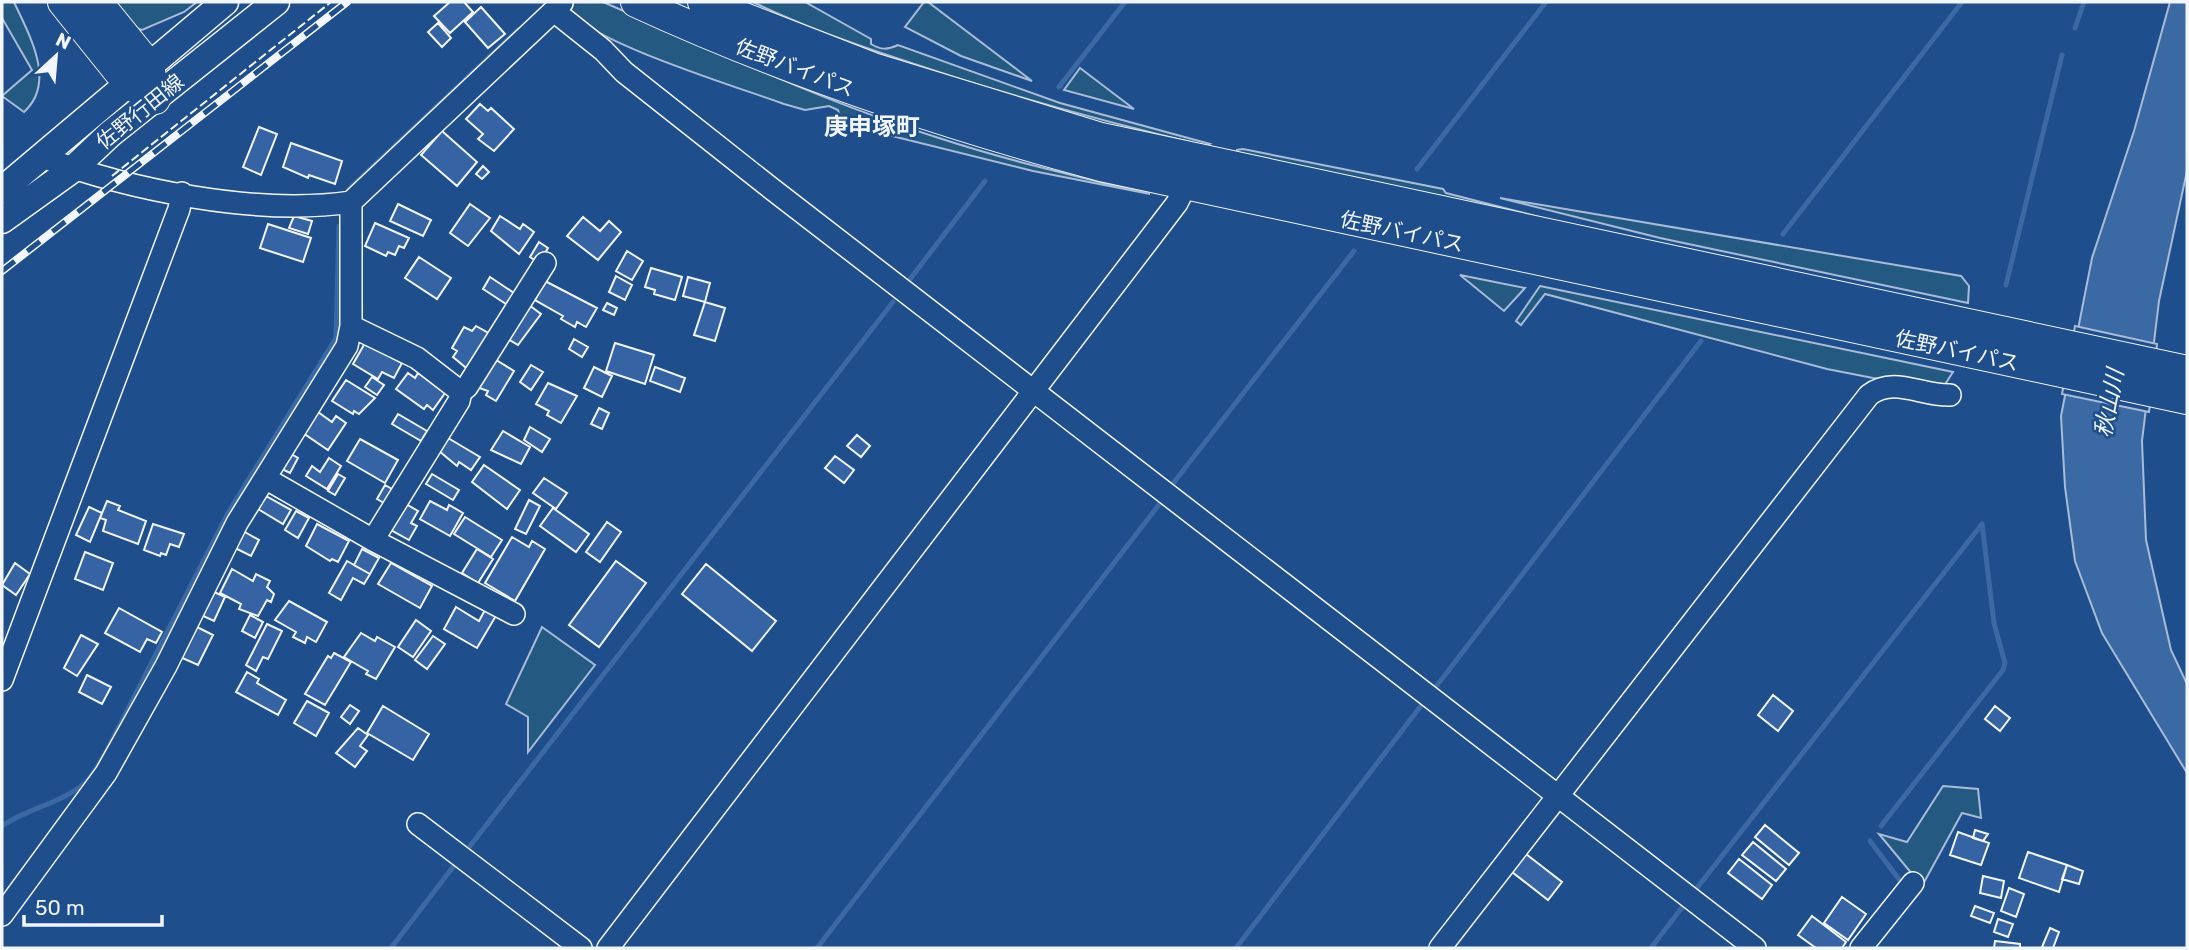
<svg xmlns="http://www.w3.org/2000/svg" width="2189" height="950" viewBox="0 0 2189 950" font-family="Rubik,'Noto Sans JP',sans-serif">
  <rect width="100%" height="100%" fill="#1f4e8c"/>
  <path fill="#245a82" stroke="#a8bbd7" stroke-width="2" d="M2 2H14C29 35 57 82 24 112L2 96 32 70 2 18Z
    M108 2H197L184 12 142 30 133 27Z
    M572 2H603C714 50 824 102 939 138 1009 161 1079 177 1150 194L1033 171 860 128 841 120 838 110 829 106 805 110 784 104C747 90 579 39 569 8Z
    M753 2H805L871 39V44C881 50 887 50 898 45L1060 103 1210 144 1207 146C1121 126 1037 103 954 77 886 55 817 33 753 2Z
    M924 2H928L1032 81 961 56 905 27Z
    M1080 68 1134 109 1064 90Z
    M1243 149 1443 189 1446 193 1539 217 1236 154 1237 150Z
    M1500 198 1961 276 1969 286 1968 303 1660 238Z
    M1460 275 1525 288 1504 311Z
    M1540 286 1953 372 1944 386 1873 378 1827 369 1545 294 1521 325 1516 321Z
    M542 627 595 665 528 752V717L506 704Z
    M1943 786 1978 789 1981 818 1962 813 1922 886 1879 834 1907 842Z"/>
  <path fill="#3b69a3" stroke="#a8bbd7" stroke-width="2" d="M2170 2H2187V171L2159 301 2142 441 2146 540 2171 650 2187 684V773L2102 633 2075 561 2065 487 2061 416 2092 258 2134 131Z"/>
  <path fill="#1f4e8c" stroke="#a8bbd7" stroke-width="2" d="M2075 326 2157 344 2149 412 2062 394Z"/>
  <g fill="none" stroke-linecap="round" stroke-linejoin="round">
    <path stroke="#3b69a3" stroke-width="5" d="M2075 28 2084 2
      M1059 87 1125 2
      M1417 169 1546 2
      M349 189 518 30
      M1783 234 1962 2
      M910 285 907 283 985 181
      M2006 285 2062 55
      M1171 486 1354 251
      M1435 688 1701 341
      M2 826C28 808 63 803 86 782 94 774 99 763 105 754L228 513 336 338 339 226
      M1881 826 2003 670 2005 663 1994 623 1982 524
      M1870 841 1904 886
      M470 846 893 302
      M1693 893 1982 524
      M391 948 453 867
      M817 948 1161 502
      M1236 948 1420 707
      M1651 948 1687 901"/>
  </g>
  <path fill="#3563a3" stroke="#f2f6ff" stroke-width="2" d="M450 2H464L473 12 450 33 434 16Z
    M481 7 505 34 488 48 465 22Z
    M438 23 451 38 442 47 428 32Z
    M480 104 488 111 491 108 514 129 494 151 478 139 483 134 466 119Z
    M259 127 277 134 261 175 243 167Z
    M442 131 477 162 457 186 421 155Z
    M291 143 342 161 335 184 309 175 308 178 283 167Z
    M483 166 489 172 482 179 476 174Z
    M398 204 431 220 423 236 390 221Z
    M470 204 490 218 468 246 450 233Z
    M294 216 312 221 308 234 289 228Z
    M500 216 520 229 523 224 534 232 519 254 491 231Z
    M583 217 600 231 609 221 621 232 598 260 567 236Z
    M375 223 409 238 404 248 399 246 395 255 388 252 386 256 365 246Z
    M268 224 311 238 303 262 260 248Z
    M539 242 548 248 539 263 530 257Z
    M627 251 643 261 632 280 616 271Z
    M419 257 451 278 437 299 405 278Z
    M651 268 682 277 675 300 654 294 655 290 645 287Z
    M616 276 632 285 625 300 609 292Z
    M490 277 514 293 506 304 483 289Z
    M688 277 710 283 705 302 683 296Z
    M545 281 597 308 586 327 577 322 575 327 561 319 563 316 535 300Z
    M525 302 541 314 518 345 503 336Z
    M705 302 725 308 715 341 694 335Z
    M607 303 617 308 614 315 603 310Z
    M476 326 492 335 471 372 453 357 457 351 452 348 464 327 472 331Z
    M574 339 588 347 582 357 569 349Z
    M365 343 402 363 394 378 382 372 378 379 353 364Z
    M615 343 654 355 645 384 606 371Z
    M493 358 514 371 496 401 486 395 488 391 474 386Z
    M531 365 543 372 531 390 520 382Z
    M594 367 612 376 602 397 584 388Z
    M655 367 685 378 680 392 650 381Z
    M408 373 415 378 418 373 445 393 433 410 427 405 424 409 396 389Z
    M372 377 384 385 377 395 365 387Z
    M346 380 375 398 359 414 354 411 353 414 332 401Z
    M548 383 577 396 561 423 547 415 549 411 536 404Z
    M599 408 609 413 602 429 591 424Z
    M318 412 332 422 336 416 346 423 328 450 303 433Z
    M398 414 427 431 421 441 392 424Z
    M530 427 550 439 542 452 524 440Z
    M503 431 530 447 521 464 491 450Z
    M857 435 870 446 861 457 847 446Z
    M448 438 480 457 471 470 459 462 457 466 439 451Z
    M360 439 398 460 385 483 347 461Z
    M291 454 298 458 290 473 282 469Z
    M835 456 854 470 844 483 825 468Z
    M329 458 341 466 327 489 306 476 312 466 320 472Z
    M484 465 520 490 507 509 472 482Z
    M338 474 345 478 335 495 328 491Z
    M432 474 459 490 453 500 426 484Z
    M544 478 567 493 556 509 533 493Z
    M385 485 392 489 384 503 377 499Z
    M266 496 291 510 283 524 258 509Z
    M529 500 540 506 526 534 515 529Z
    M107 501 120 506 118 510 146 521 138 544 103 531 106 520 100 518Z
    M430 501 447 510 449 505 463 513 450 536 420 519Z
    M406 504 418 511 411 523 417 526 409 540 391 530Z
    M89 507 102 513 90 542 76 535Z
    M553 508 589 534 576 552 540 526Z
    M296 511 309 518 298 538 285 530Z
    M465 517 502 540 491 557 454 534Z
    M607 522 621 532 600 562 586 552Z
    M153 524 184 534 179 547 170 544 166 555 161 553 160 556 144 550Z
    M317 524 349 541 338 562 332 559 330 561 306 546Z
    M243 531 259 540 251 556 235 548Z
    M512 537 529 547 532 541 545 549 515 601 485 583Z
    M362 549 379 558 370 574 354 565Z
    M477 549 493 559 478 583 462 573Z
    M85 552 113 563 103 590 75 579Z
    M347 561 370 574 364 584 353 578 341 600 329 593Z
    M616 561 646 583 599 647 569 625Z
    M15 563 30 574 16 595 2 585Z
    M391 563 432 586 420 608 378 584Z
    M706 564 776 621 752 651 682 594Z
    M232 569 253 581 256 574 270 581 267 587 274 594 271 602 267 600 258 616 239 609 241 604 220 593Z
    M212 591 225 597 214 621 201 615Z
    M289 601 327 622 316 642 307 637 305 643 293 637 296 632 275 620Z
    M456 607 479 621 486 608 497 614 477 648 444 629Z
    M119 608 162 632 156 643 147 639 140 652 105 633Z
    M250 615 263 622 255 638 242 631Z
    M416 620 431 631 413 657 398 647Z
    M267 624 282 631 268 659 263 657 256 671 246 665Z
    M195 626 213 635 198 665 180 657Z
    M361 633 375 641 377 637 395 647 376 679 366 674 368 671 344 657Z
    M81 635 98 644 77 676 64 668Z
    M433 636 445 644 427 669 415 660Z
    M334 653 351 662 325 705 305 694 328 656 331 658Z
    M247 672 259 679 257 683 286 700 278 715 236 692Z
    M87 675 111 687 102 704 79 692Z
    M1773 695 1793 711 1778 731 1758 715Z
    M307 701 329 713 316 736 294 723Z
    M350 705 359 711 350 724 341 717Z
    M383 706 429 734 413 760 367 733Z
    M1995 706 2010 718 2000 731 1985 719Z
    M358 728 368 735 360 746 367 751 355 767 336 753Z
    M1765 825 1799 853 1789 865 1755 837Z
    M1975 830 1988 834 1983 841 1973 838Z
    M1958 832 1989 843 1981 865 1950 855Z
    M1753 842 1786 869 1776 881 1742 855Z
    M2028 852 2067 865 2059 892 2019 878Z
    M1526 854 1562 882 1548 900 1512 872Z
    M1739 859 1772 885 1762 899 1728 873Z
    M2067 865 2083 871 2079 884 2062 879Z
    M1983 876 2004 881 2001 898 1980 893Z
    M2009 888 2024 894 2016 917 2001 911Z
    M1842 897 1866 914 1848 940 1824 923Z
    M1975 906 1994 913 1990 923 1971 916Z
    M1812 916 1846 942 1842 948H1816L1798 935Z
    M1998 919 2013 924 2008 937 1994 932Z
    M2050 928 2059 932 2053 948H2045L2042 947Z
    M1995 941 2020 944V948H1994Z"/>
  <g fill="none" stroke-linecap="round" stroke-linejoin="round">
    <g stroke="#f2f6ff" stroke-width="24">
      <path id="minor" d="M554 11 603 50 624 72 772 189 1755 948
        M42 157C130 190 257 216 351 202L562 3
        M351 326 417 358 461 392 459 401 373 540
        M461 392 467 387 545 263
        M265 478 373 540 514 614
        M2 680 179 209 182 193
        M418 824 581 948
        M2 915 106 773 166 666 237 523 347 346 351 326V202
        M608 948 1177 203 1186 185
        M1440 948 1869 395C1894 376 1921 396 1950 395
        M1861 948 1913 883"/>
    </g>
    <g stroke="#f2f6ff" stroke-width="29">
      <path id="major" d="M2 190 225 2
        M2 220 73 169 110 134 276 2"/>
    </g>
    <g stroke="#f2f6ff" stroke-width="32">
      <path id="highway" d="M63 2 128 83 155 99
        M97 2 149 66 155 99
        M636 2C786 71 941 123 1101 166L2187 399
        M703 2 873 68 1101 138 2187 371"/>
    </g>
    <use href="#minor" stroke="#1f4e8c" stroke-width="21"/>
    <use href="#major" stroke="#1f4e8c" stroke-width="26"/>
    <use href="#highway" stroke="#1f4e8c" stroke-width="30"/>
    <g stroke="#f2f6ff" stroke-width="8">
      <path id="rail" d="M2 271 347 2"/>
    </g>
    <use href="#rail" stroke="#1f4e8c" stroke-width="5" stroke-dasharray="16" stroke-linecap="butt"/>
    <path stroke="#f2f6ff" stroke-width="2" stroke-dasharray="9 3.5" stroke-linecap="butt" d="M112 176 331 2"/>
  </g>
  <g text-anchor="middle" stroke-width="5" stroke-linejoin="round" paint-order="stroke">
    <g font-size="21" fill="#f2f6ff" stroke="#1f4e8c">
      <text transform="translate(795 68) rotate(21)" y="7">佐野バイパス</text>
      <text transform="translate(140 112) rotate(-39)" y="7">佐野行田線</text>
      <text transform="translate(1402 232) rotate(12)" y="7">佐野バイパス</text>
      <text transform="translate(1957 351) rotate(12)" y="7">佐野バイパス</text>
    </g>
    <g font-size="23" font-style="italic" fill="#f2f6ff" stroke="#1f4e8c">
      <text transform="translate(2109 403) rotate(-79)" y="8">秋山川</text>
    </g>
    <g font-size="24" font-weight="bold" fill="#f2f6ff" stroke="#1f4e8c">
      <text x="872" y="135">庚申塚町</text>
    </g>
  </g>
  <rect width="2189" height="950" fill="none" stroke="#f2f6ff" stroke-width="7"/>
  <g transform="translate(56 56) rotate(26)" stroke="#1f4e8c" stroke-width="5" paint-order="stroke">
  <path d="M0-5L12 26L0 18L-12 26Z" fill="#f2f6ff"/>
  <text y="-10" font-size="19" font-weight="bold" text-anchor="middle" fill="#f2f6ff">N</text>
  </g>
  <path d="M24 915v10h138v-10" fill="none" stroke="#f2f6ff" stroke-width="3.5"/>
  <text x="35" y="915" font-size="21" fill="#f2f6ff" stroke="#1f4e8c" stroke-width="5" paint-order="stroke">50 m</text>
</svg>
